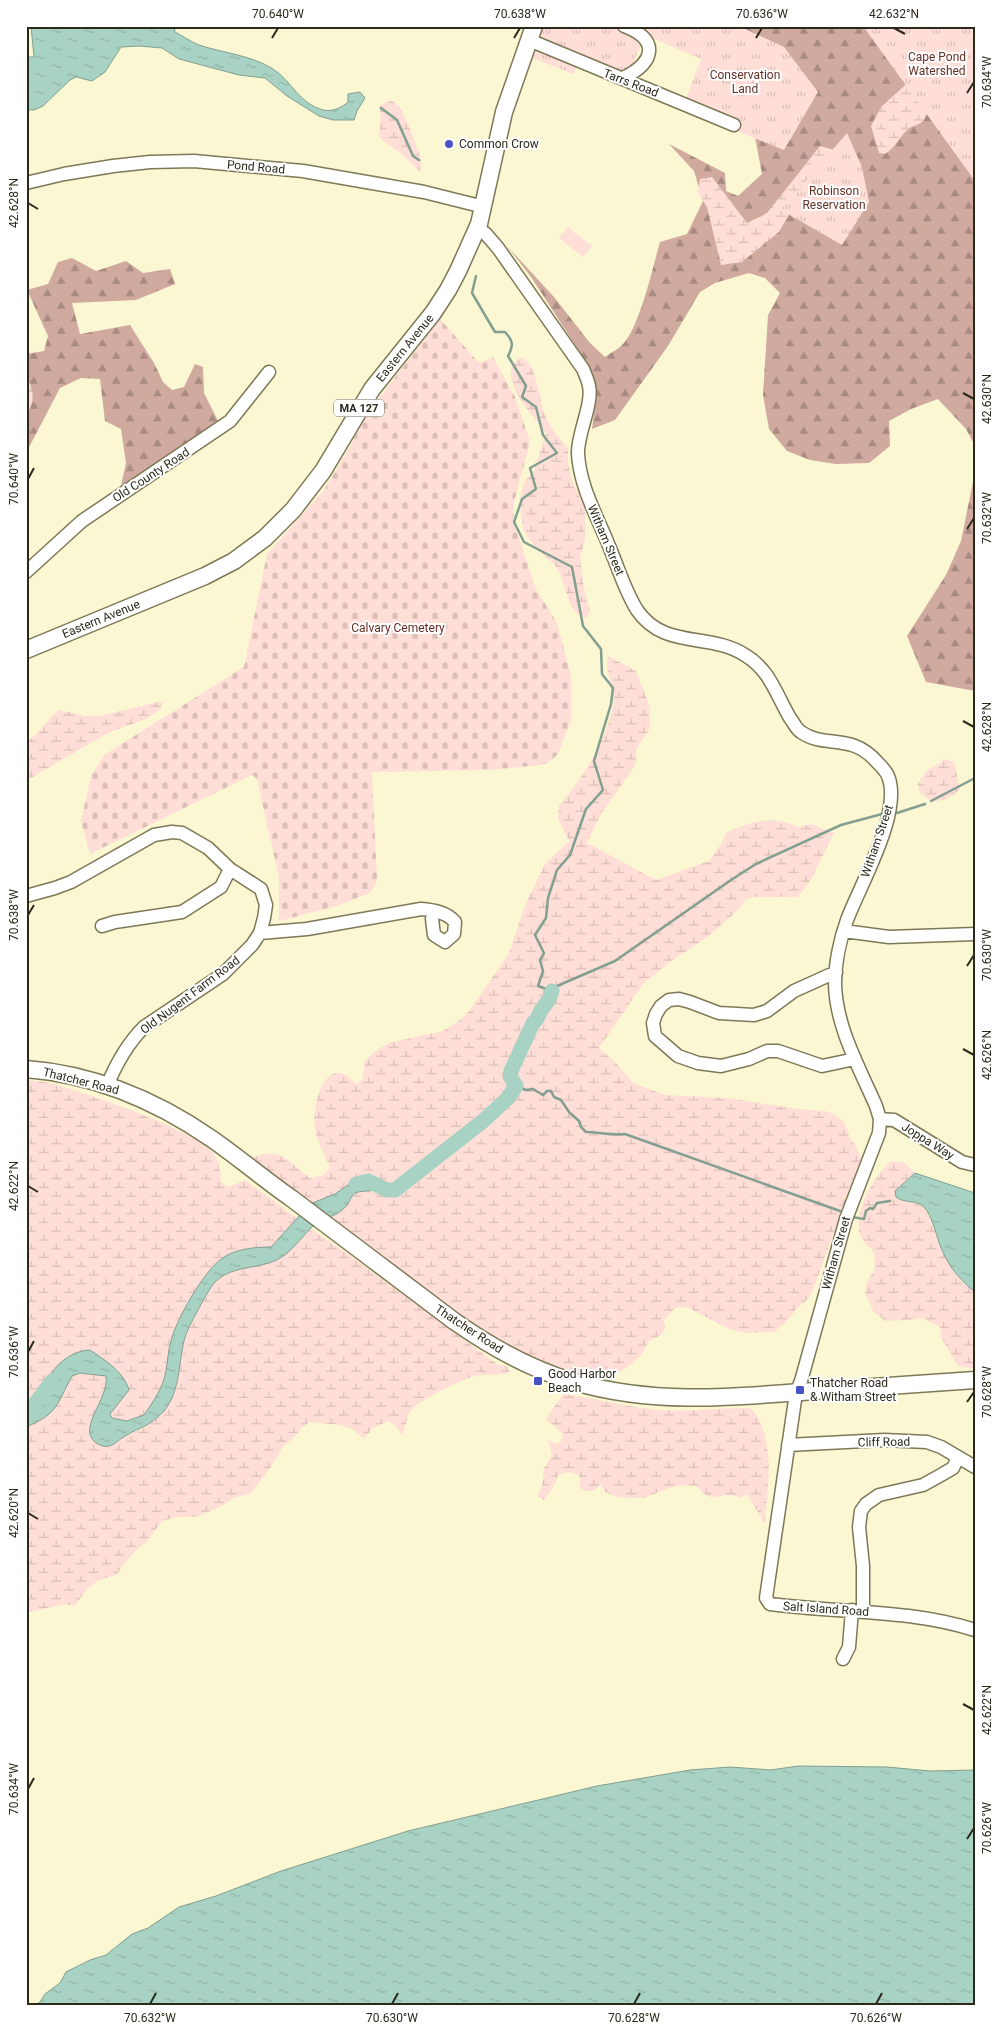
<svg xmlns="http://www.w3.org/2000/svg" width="1001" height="2031" viewBox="0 0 1001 2031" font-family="Roboto,sans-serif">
  <defs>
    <pattern id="forest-firs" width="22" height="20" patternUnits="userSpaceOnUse" patternTransform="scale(1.25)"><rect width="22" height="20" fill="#d0a99f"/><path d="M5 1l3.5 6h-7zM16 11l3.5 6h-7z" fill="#a98a81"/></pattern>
    <pattern id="wetland-marsh" width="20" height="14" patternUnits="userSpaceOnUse" patternTransform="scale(1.25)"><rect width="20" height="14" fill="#feded6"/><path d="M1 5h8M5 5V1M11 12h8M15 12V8" fill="none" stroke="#dabeb7"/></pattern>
    <pattern id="cemetery-stones" width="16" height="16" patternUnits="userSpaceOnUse" patternTransform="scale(1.25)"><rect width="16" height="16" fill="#feded6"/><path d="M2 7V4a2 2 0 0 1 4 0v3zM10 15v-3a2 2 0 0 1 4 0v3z" fill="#dabeb7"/></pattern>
    <pattern id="park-tufts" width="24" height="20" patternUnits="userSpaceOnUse" patternTransform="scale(1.25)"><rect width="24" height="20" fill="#feded6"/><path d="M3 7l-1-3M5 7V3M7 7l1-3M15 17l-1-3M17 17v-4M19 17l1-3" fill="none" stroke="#dabeb7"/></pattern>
    <pattern id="water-ripples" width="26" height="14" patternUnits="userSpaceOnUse" patternTransform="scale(1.25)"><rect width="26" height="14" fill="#a8d2c3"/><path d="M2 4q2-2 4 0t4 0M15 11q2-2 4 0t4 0" fill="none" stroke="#91b4a7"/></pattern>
  </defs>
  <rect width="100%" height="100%" fill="#fbf7d2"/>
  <path fill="#feded6" d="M568 227 592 246 583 257 559 238Z"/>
  <path fill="url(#forest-firs)" d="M725 26H975V446L966 429 938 399 911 409 889 421 890 446 869 463 836 464 810 460 787 451 769 429 763 395 768 315 780 293 765 278 749 273 715 283 700 292 668 346 615 420 592 429 597 390 581 354 531 277 508 247 554 297 590 343 605 357C610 353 617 350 621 346 639 331 653 266 660 242L687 234 703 201 694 171 669 144 725 173 726 191 738 196 762 174 750 111Z
    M72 258 96 271 126 261 143 273 170 269 175 284 136 300 72 303 80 334 130 325 154 363 163 382 172 390 184 387 195 364 203 367 204 393 219 423 120 490 126 463 121 429 105 421 100 379 81 378 60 388 26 453V354L44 351 48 336 27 290 48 284 58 262Z
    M975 472V691L926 682 907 636 946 575 961 541Z"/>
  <path fill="url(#wetland-marsh)" d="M957 38 924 120C919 126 912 125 907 130 899 138 895 148 885 154L879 153 871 126 881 107Z
    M391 100 400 107 411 131 422 162 420 172 401 153 383 141 379 136 381 117 379 106Z
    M820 146 834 150 791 211 779 232 742 262 721 265 707 207 698 193 700 179 712 177 747 223 767 213Z
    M522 357C539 367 538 401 546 417 551 428 560 439 568 448V465L572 480 585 508V540L580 558 584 588 590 611 586 618 576 613 570 604 560 574 555 565 533 545 523 529 520 504 522 491 525 481 534 471 546 433C533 416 491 372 522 357Z
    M26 382 30 383C34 395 34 405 26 415Z
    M608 656 636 671 649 705 650 728 636 750V764L601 814 587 843 656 880 709 861 722 842 727 832C754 821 771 815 799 827L811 824 834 833 812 878 798 897H754L746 899 735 913 706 938 670 962 643 984 599 1048 617 1064 633 1083 665 1095 729 1098 797 1109 826 1111 837 1116 845 1123 850 1139 856 1146 861 1158 813 1290 807 1300 797 1308 786 1322 774 1332 746 1333 729 1329 687 1307 675 1308 664 1320 665 1329 661 1335 649 1341 642 1354 632 1364 623 1370 607 1376 592 1377 526 1356 485 1333 435 1299 355 1236 333 1223 327 1217 346 1207 350 1196 358 1191 360 1177 335 1194 310 1204 252 1158C280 1145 289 1163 310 1178L322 1176 330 1168C326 1155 317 1143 315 1129 312 1114 319 1074 337 1073 346 1072 350 1080 357 1084L363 1078 365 1061 378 1049 392 1042 443 1031 459 1021 470 1010 509 953 526 903 545 864 569 841 558 819 559 805C580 783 609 736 613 705 615 685 604 673 608 656Z
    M158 702 163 703 160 709 148 718 108 733 26 781V742C41 734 46 718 60 710L85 716H100Z
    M943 759 954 762 960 790 946 799 933 802 920 793 918 784 927 770 940 763Z
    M26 1080C34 1081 42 1081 49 1083 80 1091 198 1130 214 1154 219 1161 220 1175 222 1183L229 1187 245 1180 297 1218 271 1247C219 1247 208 1270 186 1311 181 1321 173 1332 170 1342 168 1349 169 1358 168 1365 166 1377 153 1410 142 1416 132 1421 123 1420 113 1418L109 1414 129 1390C124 1372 105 1360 90 1350L46 1381 40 1398 26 1414Z
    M891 1161 903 1162 915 1173 903 1183 902 1202H915L925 1208 943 1252 960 1280 975 1292V1369L958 1366 942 1339 940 1327 921 1318 911 1320 885 1321 874 1312 865 1294 867 1281 875 1269 874 1252C870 1248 864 1242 861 1237 851 1215 874 1175 891 1161Z
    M311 1229 352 1257 497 1364 506 1366 510 1371 506 1374C496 1375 485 1374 475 1376 464 1378 421 1400 413 1408 405 1415 407 1426 402 1435L395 1425 388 1421 373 1428 364 1439 352 1429 340 1425 310 1422 302 1427 296 1435 282 1448 267 1473 250 1494 233 1498 220 1507 196 1517H177L162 1521 146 1542 133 1553 116 1575 97 1581 86 1590 75 1606 64 1604 26 1613V1427C59 1413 56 1405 72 1376L80 1373 106 1375C108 1389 103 1398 96 1410L123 1437 146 1427 180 1363 185 1335 213 1284 228 1272 241 1267 265 1264 286 1254Z
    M563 1394C592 1397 621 1406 651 1409 684 1413 717 1407 751 1408 777 1439 767 1487 765 1524L747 1494 740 1498C722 1488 713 1509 697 1486L684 1485 669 1488 644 1498H633L617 1497 605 1492 601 1484 593 1491H584L580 1487V1479L578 1474 569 1472 559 1474 555 1484 544 1500 537 1496 542 1486 544 1468 552 1456 548 1440 556 1444 561 1442 562 1433 546 1419Z"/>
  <path fill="url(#cemetery-stones)" d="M440 319 479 363 493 357 515 397 530 442 514 502 513 520 536 589 557 623 571 676V720L558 754 549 762 541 765 489 770 372 772 377 881 370 893 333 907 279 921V878L257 779 252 775 90 854 81 821 91 776 104 755 244 667 267 554 324 490 349 448 367 414Z"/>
  <path fill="url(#park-tufts)" d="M543 26H739L784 47 818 92 784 150 682 109 701 59 645 35 624 84 577 64 574 74 532 58Z
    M863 26H975V181Z
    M847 133 862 167 869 202 842 245 781 210Z"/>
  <path fill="url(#water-ripples)" stroke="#829f91" d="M31 26H174L175 32C183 36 191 42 199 45 223 53 251 55 273 69 292 81 299 104 323 110 332 112 341 108 348 102V94L360 92 365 98 357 111 354 120H333L319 116 287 96 265 78 239 75 179 59 162 48 139 46 121 47 105 72 92 81 76 77 70 80 43 106 34 110H26V57H34Z
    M915 1173 975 1193V1292C961 1281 949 1267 942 1250 937 1239 932 1215 924 1207 915 1199 905 1204 896 1197L895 1191Z
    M360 1177 370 1178 375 1182 370 1191C345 1191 356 1199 342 1210 334 1217 323 1218 315 1224 305 1233 297 1245 286 1254 264 1272 234 1262 214 1283 210 1287 186 1331 185 1337 178 1362 181 1392 163 1412 149 1427 140 1427 125 1436 116 1441 111 1451 98 1444 74 1431 110 1398 106 1376L80 1373 72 1376C56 1405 59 1413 26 1427V1414C38 1405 40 1392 47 1380 57 1363 71 1351 90 1350 105 1360 124 1372 129 1390L110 1414 112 1418 127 1421 144 1415C151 1405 159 1393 163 1382 168 1368 167 1354 171 1341 176 1320 203 1273 220 1260 233 1249 254 1247 271 1247L310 1204 335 1194Z
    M798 1766 887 1767 930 1771 975 1770V2005H35L40 2002 45 1994 60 1983 66 1972 90 1960 106 1955 132 1934 148 1928 179 1907 216 1896 281 1871 408 1831 597 1786 690 1770 730 1767 771 1770Z"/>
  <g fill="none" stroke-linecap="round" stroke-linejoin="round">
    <path stroke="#829f91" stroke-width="2.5" d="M381 108 397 120 413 156 419 160
      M476 276 472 293 495 332H505C513 341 514 345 508 356L526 386 522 397 536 407 543 435 557 453 530 468 536 489 522 499 514 522 524 542 572 567 583 626 601 649 602 674 613 688 611 704 594 761 603 790 586 809 570 855 557 870 548 898 546 918 535 935 544 953 540 960 543 971 538 986 552 991 557 986 615 961 731 880 756 864 841 825 882 814
      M931 801 975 778
      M897 813 925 804
      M516 1086 526 1090 533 1089 543 1095 547 1091H551L554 1097 561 1100 569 1112 579 1121 581 1127 586 1132C599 1132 613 1136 625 1134L840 1211
      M852 1217 864 1219 866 1211 870 1208 873 1209 877 1203 890 1201"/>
    <path stroke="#a8d2c3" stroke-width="15" d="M356 1184 368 1181 387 1190H395L483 1121 508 1098 516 1086 510 1076 511 1071 533 1023C539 1019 538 1015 542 1009 547 1002 550 1000 552 991
      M26 1409 32 1408 52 1381"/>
    <g stroke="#7d7957" stroke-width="15">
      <path id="minor" d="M529 40 734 125
        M623 78C654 63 661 40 624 26
        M26 183 64 174 113 166 150 162 194 161 303 171 424 192 484 207
        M477 229 485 233 498 248 583 369C585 374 588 380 589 386 593 405 577 434 578 454 580 487 597 516 609 546 618 567 625 591 637 610 664 650 710 632 745 655 770 670 776 694 790 718 794 723 796 729 801 732 825 749 851 732 877 762 881 766 886 771 888 776 903 812 860 885 847 920 840 939 835 964 835 984 836 1027 859 1067 876 1106L880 1119 879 1133 846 1219 801 1381 796 1393 766 1598 770 1604C838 1613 909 1609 975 1630
        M26 572 82 521 230 421 269 372
        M26 896 55 888 71 882 154 835 172 832 182 833 208 848 230 869 261 889 266 905 264 918 260 933 252 945 223 974 144 1027C127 1044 116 1064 107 1086
        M102 926 115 922 182 912 221 887 230 869
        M844 931 889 937 975 934
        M260 933 307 929 421 909C433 910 447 912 455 922L454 934 445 942 434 935 432 919 434 911
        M836 972 794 991 767 1011 754 1015 719 1013 690 1002 679 999 669 1000 661 1006 656 1014 653 1023 655 1036 678 1056 698 1063 721 1066 749 1059 767 1051H778L822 1066 855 1059
        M880 1119 894 1120 962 1162 975 1165
        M788 1445 884 1440 927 1442 941 1447 975 1467
        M863 1611V1566L859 1527 861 1511 866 1504 879 1495 923 1485 941 1475 953 1468 958 1457
        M843 1659 849 1647 852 1610"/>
    </g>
    <g stroke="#7d7957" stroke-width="19">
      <path id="major" d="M26 650 205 576 234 561 265 538 293 510 323 471 372 389 433 313 448 290 458 271 479 224 504 112 534 26
        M26 1069C93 1074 157 1101 212 1139 239 1158 264 1179 291 1198 345 1239 400 1280 454 1321 491 1347 532 1370 575 1382 650 1404 725 1398 801 1392 859 1388 917 1384 975 1380"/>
    </g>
    <use href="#minor" stroke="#fff" stroke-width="12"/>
    <use href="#major" stroke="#fff" stroke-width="16"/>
  </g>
  <path fill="none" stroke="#2b291b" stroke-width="2" d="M894 28 905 34M272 38 278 28M514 38 520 28M756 38 762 28M967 93 974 82M28 203 38 209M963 393 974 399M28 479 34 468M967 529 974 518M963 721 974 727M28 915 34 905M967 966 974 955M963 1049 974 1055M28 1186 38 1192M28 1352 34 1341M967 1402 974 1392M28 1513 38 1519M963 1704 974 1710M28 1789 34 1778M967 1839 974 1828M150 2004 156 1993M392 2004 398 1993M634 2004 640 1993M876 2004 882 1993"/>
  <g fill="#4851c6" stroke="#fff" stroke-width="2">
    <circle cx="449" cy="144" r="5"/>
    <rect x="533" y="1376" width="10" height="10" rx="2.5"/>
    <rect x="795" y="1385" width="10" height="10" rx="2.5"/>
  </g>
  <g text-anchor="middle" stroke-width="4" stroke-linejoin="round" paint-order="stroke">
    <rect fill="#fff" stroke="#6b695f" stroke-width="1" x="334" y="399.5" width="50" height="17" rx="4"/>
    <g font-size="11" font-weight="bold" fill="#2b291b">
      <text x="359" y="412">MA 127</text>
    </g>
    <g font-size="12" fill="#643024" stroke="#fff">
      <text x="937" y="61">Cape Pond<tspan x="937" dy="14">Watershed</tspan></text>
      <text x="745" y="79">Conservation<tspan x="745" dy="14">Land</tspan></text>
      <text x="834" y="195">Robinson<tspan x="834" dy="14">Reservation</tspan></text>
      <text x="398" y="632">Calvary Cemetery</text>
    </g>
    <g font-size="12" fill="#2b291b" stroke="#fff">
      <text transform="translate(631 83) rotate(21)" y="4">Tarrs Road</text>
      <text transform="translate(256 167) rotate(5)" y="4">Pond Road</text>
      <text transform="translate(405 348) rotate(-51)" y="4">Eastern Avenue</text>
      <text transform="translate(151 475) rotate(-33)" y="4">Old County Road</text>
      <text transform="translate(606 540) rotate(67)" y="4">Witham Street</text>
      <text transform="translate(101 619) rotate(-22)" y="4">Eastern Avenue</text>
      <text transform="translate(877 841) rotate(-71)" y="4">Witham Street</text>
      <text transform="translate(190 995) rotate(-37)" y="4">Old Nugent Farm Road</text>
      <text transform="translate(81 1081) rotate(14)" y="4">Thatcher Road</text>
      <text transform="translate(928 1141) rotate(32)" y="4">Joppa Way</text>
      <text transform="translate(836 1253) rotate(-74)" y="4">Witham Street</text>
      <text transform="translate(469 1329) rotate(33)" y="4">Thatcher Road</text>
      <text transform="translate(884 1442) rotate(-1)" y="4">Cliff Road</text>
      <text transform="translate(826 1609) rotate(4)" y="4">Salt Island Road</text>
    </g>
    <g font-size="12" fill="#2b291b" stroke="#fff" text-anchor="start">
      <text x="459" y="148">Common Crow</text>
      <text x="548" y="1378">Good Harbor<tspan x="548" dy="14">Beach</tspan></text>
      <text x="810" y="1387">Thatcher Road<tspan x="810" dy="14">&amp; Witham Street</tspan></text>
    </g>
  </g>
  <rect width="1001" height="2031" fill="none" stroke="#ffffff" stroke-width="55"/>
  <rect x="28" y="28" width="946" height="1976" fill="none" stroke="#2b291b" stroke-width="2"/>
  <g font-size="12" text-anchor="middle" fill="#2b291b">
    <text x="278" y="18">70.640°W</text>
    <text x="520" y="18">70.638°W</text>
    <text x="762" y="18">70.636°W</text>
    <text x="894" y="18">42.632°N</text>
    <text transform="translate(987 82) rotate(-90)" y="4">70.634°W</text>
    <text transform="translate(14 203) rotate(-90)" y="4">42.628°N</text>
    <text transform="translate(987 399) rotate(-90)" y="4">42.630°N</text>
    <text transform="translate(14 479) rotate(-90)" y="4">70.640°W</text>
    <text transform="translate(987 518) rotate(-90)" y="4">70.632°W</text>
    <text transform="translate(987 727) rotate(-90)" y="4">42.628°N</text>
    <text transform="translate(14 915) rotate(-90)" y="4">70.638°W</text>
    <text transform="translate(987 955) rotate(-90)" y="4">70.630°W</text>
    <text transform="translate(987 1055) rotate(-90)" y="4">42.626°N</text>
    <text transform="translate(14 1186) rotate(-90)" y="4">42.622°N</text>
    <text transform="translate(14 1352) rotate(-90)" y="4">70.636°W</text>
    <text transform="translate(987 1392) rotate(-90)" y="4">70.628°W</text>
    <text transform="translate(14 1513) rotate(-90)" y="4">42.620°N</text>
    <text transform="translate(987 1710) rotate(-90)" y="4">42.622°N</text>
    <text transform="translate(14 1789) rotate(-90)" y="4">70.634°W</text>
    <text transform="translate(987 1828) rotate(-90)" y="4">70.626°W</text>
    <text x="150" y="2022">70.632°W</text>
    <text x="392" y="2022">70.630°W</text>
    <text x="634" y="2022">70.628°W</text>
    <text x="876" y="2022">70.626°W</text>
  </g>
</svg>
